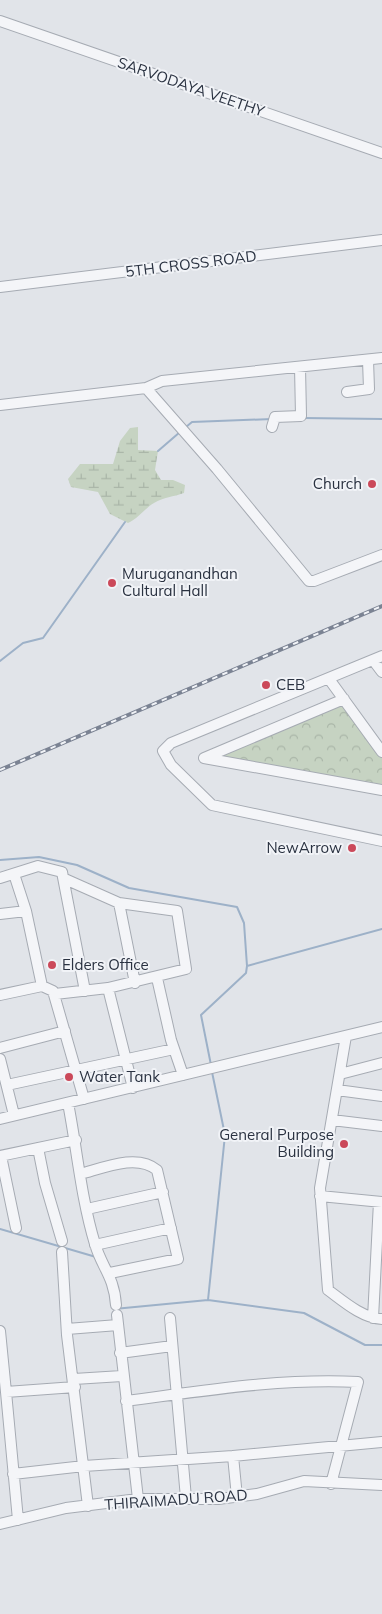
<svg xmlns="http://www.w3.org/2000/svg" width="382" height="1614" viewBox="0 0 382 1614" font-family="Mulish,sans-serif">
  <defs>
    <pattern id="forest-crowns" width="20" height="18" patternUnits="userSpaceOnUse" patternTransform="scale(1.25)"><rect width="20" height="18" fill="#c6d3c2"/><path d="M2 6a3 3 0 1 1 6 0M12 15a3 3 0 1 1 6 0" fill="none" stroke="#aab6a8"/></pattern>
    <pattern id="wetland-marsh" width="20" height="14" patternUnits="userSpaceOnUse" patternTransform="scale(1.25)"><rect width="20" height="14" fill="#c6d3c2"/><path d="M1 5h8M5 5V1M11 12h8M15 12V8" fill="none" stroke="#aab6a8"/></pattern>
  </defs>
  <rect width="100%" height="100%" fill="#e1e4e9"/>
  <path fill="url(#forest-crowns)" d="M345 704 382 754V785L216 756Z"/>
  <path fill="url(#wetland-marsh)" d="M138 427V450L158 451 155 470 161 480H173L185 485 184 493C173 497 164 497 154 503 144 509 139 518 128 523L110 514 98 492 71 487 68 479 80 464H113L120 441 130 428Z"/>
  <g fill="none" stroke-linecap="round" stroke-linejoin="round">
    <path stroke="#9db1c8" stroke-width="2" d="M304 418 382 419
      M186 427 192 422 272 419
      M158 451 180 432
      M0 661 23 643 43 638 125 522
      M0 860 39 857 77 865 129 888 237 907 244 923 247 966 382 929
      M211 1065 201 1015 246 973 247 966
      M212 1072 225 1135 208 1300 304 1313 365 1345H382
      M0 1229 96 1257
      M114 1309 208 1300"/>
    <g stroke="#a6abb3" stroke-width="12">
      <path id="minor" d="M0 21 382 153
        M0 287 382 240
        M146 388 217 469 309 581H314L382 555
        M347 392 369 389 368 360
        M0 405 146 388 162 381 382 358
        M272 427 275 417 301 416 300 367
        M382 656 171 743 163 751 171 765 212 805 382 841
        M373 660 382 672
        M329 679 382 752
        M344 699 204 758 382 790
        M14 874 26 911 42 986
        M0 878 38 866 62 872 85 991
        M119 903 135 983
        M0 914 26 911
        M157 978 171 1040 183 1075
        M108 988 133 1088
        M55 994 108 988 186 969 177 911 119 903 65 879
        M0 995 42 986 53 991 84 1099
        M346 1036 320 1188 328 1290C343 1301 362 1318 382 1319
        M0 1048 65 1031
        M0 1059 14 1115
        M340 1074 382 1063
        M7 1085 174 1049
        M337 1090 382 1096
        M68 1103C77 1149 81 1198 95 1244 102 1268 114 1276 116 1305
        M0 1119 382 1027
        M332 1120 382 1126
        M38 1148 45 1183 62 1241
        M0 1156 76 1140
        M1 1156 16 1228
        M81 1174C103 1168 137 1153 157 1170L178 1259 110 1273
        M320 1196 382 1202
        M87 1209 163 1192
        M95 1245 171 1228
        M62 1252 67 1335 88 1506
        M117 1315 138 1499
        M170 1318 186 1498
        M373 1318 379 1202
        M67 1329 118 1325
        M0 1331 6 1392
        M120 1353 172 1346
        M74 1379 122 1376
        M126 1401C203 1391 280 1378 358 1382L331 1484
        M233 1456 237 1497
        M13 1474 84 1466 233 1456 382 1442
        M18 1520 6 1392 75 1387
        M0 1524 66 1508 138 1499H218L257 1494 304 1481 382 1485"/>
    </g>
    <use href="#minor" stroke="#f4f5f8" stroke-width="10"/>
    <g stroke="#7b8393" stroke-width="4">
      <path id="rail" d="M0 770 382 606"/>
    </g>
    <use href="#rail" stroke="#f1f3f7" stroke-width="2" stroke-dasharray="5.5" stroke-linecap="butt"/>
  </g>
  <g fill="#cb495a" stroke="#f1f3f7" stroke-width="2">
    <circle cx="372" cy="484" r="5"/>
    <circle cx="112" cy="583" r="5"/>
    <circle cx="266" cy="685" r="5"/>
    <circle cx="352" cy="848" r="5"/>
    <circle cx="52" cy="965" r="5"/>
    <circle cx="69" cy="1077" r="5"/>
    <circle cx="344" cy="1144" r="5"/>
  </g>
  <g text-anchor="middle" stroke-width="4" stroke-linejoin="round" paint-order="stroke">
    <g font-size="15" fill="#2a3241" stroke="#f1f3f7">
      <text transform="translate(191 87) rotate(19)" y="5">SARVODAYA VEETHY</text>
      <text transform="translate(191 264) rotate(-7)" y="5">5TH CROSS ROAD</text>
      <text transform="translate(176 1500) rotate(-4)" y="5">THIRAIMADU ROAD</text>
    </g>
    <g font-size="15" fill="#2a3241" stroke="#f1f3f7" text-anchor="start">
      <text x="362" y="489" text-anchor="end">Church</text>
      <text x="122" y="579">Muruganandhan<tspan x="122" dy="17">Cultural Hall</tspan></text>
      <text x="276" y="690">CEB</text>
      <text x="342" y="853" text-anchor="end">NewArrow</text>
      <text x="62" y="970">Elders Office</text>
      <text x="79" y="1082">Water Tank</text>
      <text x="334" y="1140" text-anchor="end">General Purpose<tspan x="334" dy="17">Building</tspan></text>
    </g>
  </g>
</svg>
